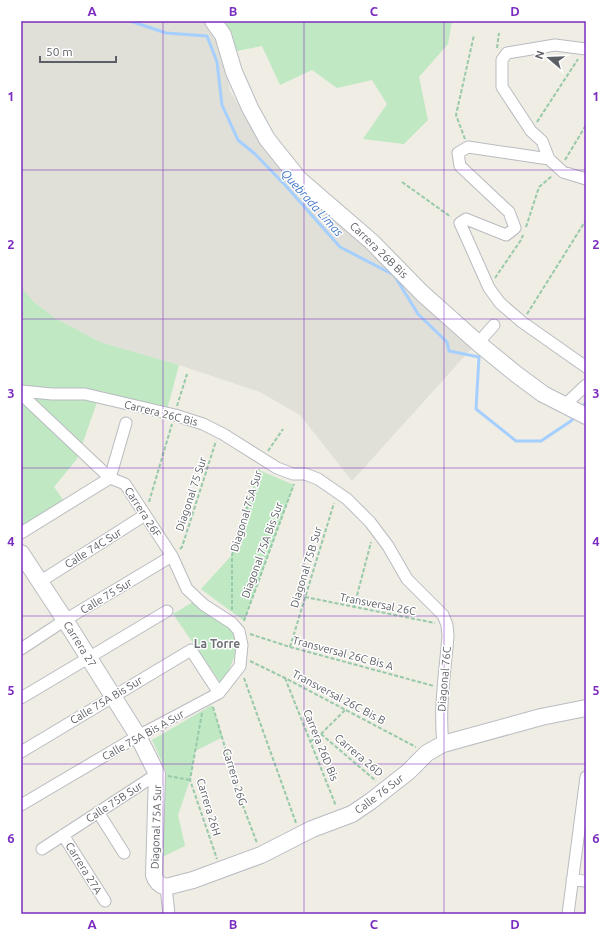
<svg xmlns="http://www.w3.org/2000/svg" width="607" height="935" viewBox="0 0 607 935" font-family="Ubuntu,sans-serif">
  <rect width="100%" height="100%" fill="#efede4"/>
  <path fill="#e0dfd8" d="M21 21H205L216 36 222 54 230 91 255 133 473 347 352 481 300 415 260 392 179 365 100 342 55 318 34 302 21 287Z"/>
  <path fill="#bfe8c3" d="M221 21H452L448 44 419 77 428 120 404 144 363 139 387 104 372 80 337 88 312 70 280 85 262 46 237 51 227 27Z
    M21 287 34 302 55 318 100 342 179 365 167 410 101 391 77 459 54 487 64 501 21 526Z
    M259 470 294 485 244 621 201 589 232 555Z
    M193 602 230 626 236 641V652L229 670 220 682 173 614Z
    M212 705 223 737 195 751 190 780 178 815 185 846 160 858 166 771 152 740Z"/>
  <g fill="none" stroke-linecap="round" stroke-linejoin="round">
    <path stroke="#a4cfff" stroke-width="3" d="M130 21 166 33 207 36 217 62 222 105 238 140 255 154 285 185 340 247 394 275 418 314 447 342 449 351 479 357 476 409 516 441H541L571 421 575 416
      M581 409 586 402"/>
    <g stroke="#b9bbc0" stroke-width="13">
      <path id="street" d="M586 49 555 45 507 53 502 60V87L531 131 542 141 549 159 468 147 458 153 460 166 509 212 515 228 506 235 466 219 460 223 489 288 500 303 522 322 586 367
        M549 159 563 172 586 179
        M478 343 494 325
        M21 391 52 394H85L175 415 203 424 223 434 277 468 293 474H305L318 479 347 499 370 522 388 546 407 579 443 615 447 625 448 636C445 673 439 708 443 744
        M21 394 110 478 125 484 172 556 187 589 204 605 232 623 239 631 242 645 240 666 219 693 138 736 21 805
        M565 405 586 385
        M110 478 126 423
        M21 533 110 478
        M41 581 145 515
        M21 649 65 620 172 556
        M21 698 167 611
        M21 752 191 650 219 693
        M98 812 124 853
        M63 835 105 901
        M42 849 157 774
        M572 880 586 881
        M166 887 169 914
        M568 914 586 777"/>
    </g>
    <g stroke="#b9bcc2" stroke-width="18">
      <path id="secondary" d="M213 21 223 35 234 72 250 108 267 139 299 179 372 242 422 293 478 343 516 374 543 394 586 416
        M21 553 65 620 138 736 157 774 154 875C156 882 159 885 166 887L193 880 261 855 312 829 352 814 371 801 408 772 427 753 443 744 541 717 586 708"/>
    </g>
    <path stroke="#98c9aa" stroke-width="2" stroke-dasharray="4 2" stroke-linecap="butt" d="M497 48 499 33
      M537 122 578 59
      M465 139 456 115 474 35
      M565 160 586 125
      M402 182 451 217
      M526 227 539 187 552 176
      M495 278 521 240 523 235
      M527 314 586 220
      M177 406 187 374
      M268 451 283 429
      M149 502 172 424
      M180 549 182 547 216 441
      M305 597 435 623
      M354 607 371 542
      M232 610V555L259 469
      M244 621 294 484
      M250 634 290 647 434 686
      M290 647 334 503
      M250 661 285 678 416 747
      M244 678 296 823
      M285 678 336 806
      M213 707 240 798 257 843
      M202 713 190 780 217 859
      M321 734 376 781
      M311 741 321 734 345 710
      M168 776 190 780"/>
    <use href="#street" stroke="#fff" stroke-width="11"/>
    <use href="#secondary" stroke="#fff" stroke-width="16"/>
  </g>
  <path fill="none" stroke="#7b2cbf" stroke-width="1" stroke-opacity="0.55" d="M163 21V914M304 21V914M444 21V914M21 170H586M21 319H586M21 468H586M21 616H586M21 764H586"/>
  <g text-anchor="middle" stroke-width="3" stroke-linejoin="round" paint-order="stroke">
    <g font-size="11" fill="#5c5f65" stroke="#fff">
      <text transform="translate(379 250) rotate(44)" y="4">Carrera 26B Bis</text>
      <text transform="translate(161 413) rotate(14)" y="4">Carrera 26C Bis</text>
      <text transform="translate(191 494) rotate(-72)" y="4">Diagonal 75 Sur</text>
      <text transform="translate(246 511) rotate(-73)" y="4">Diagonal 75A Sur</text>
      <text transform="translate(143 512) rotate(57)" y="4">Carrera 26F</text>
      <text transform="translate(93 548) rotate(-32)" y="4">Calle 74C Sur</text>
      <text transform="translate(262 550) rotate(-70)" y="4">Diagonal 75A Bis Sur</text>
      <text transform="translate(306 567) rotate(-73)" y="4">Diagonal 75B Sur</text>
      <text transform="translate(106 596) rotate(-31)" y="4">Calle 75 Sur</text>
      <text transform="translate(378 604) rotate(11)" y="4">Transversal 26C</text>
      <text transform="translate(80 644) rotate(58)" y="4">Carrera 27</text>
      <text transform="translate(343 653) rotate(15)" y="4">Transversal 26C Bis A</text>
      <text transform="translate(444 679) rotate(-85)" y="4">Diagonal 76C</text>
      <text transform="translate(339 697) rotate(28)" y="4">Transversal 26C Bis B</text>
      <text transform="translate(106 700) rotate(-31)" y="4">Calle 75A Bis Sur</text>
      <text transform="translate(143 735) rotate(-29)" y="4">Calle 75A Bis A Sur</text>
      <text transform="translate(321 745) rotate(68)" y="4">Carrera 26D Bis</text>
      <text transform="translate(359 755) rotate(40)" y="4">Carrera 26D</text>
      <text transform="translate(235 777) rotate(73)" y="4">Carrera 26G</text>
      <text transform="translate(379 794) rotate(-37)" y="4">Calle 76 Sur</text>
      <text transform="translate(114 802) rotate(-33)" y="4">Calle 75B Sur</text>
      <text transform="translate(209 807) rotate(73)" y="4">Carrera 26H</text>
      <text transform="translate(156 827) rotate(-88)" y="4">Diagonal 75A Sur</text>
      <text transform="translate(84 868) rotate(58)" y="4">Carrera 27A</text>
    </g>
    <g font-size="12" font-style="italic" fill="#4176c8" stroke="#fff">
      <text transform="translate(312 203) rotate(48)" y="4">Quebrada Limas</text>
    </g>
    <g font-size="12" font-weight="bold" fill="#6d7177" stroke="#fff">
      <text x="217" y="648">La Torre</text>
    </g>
  </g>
  <rect width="607" height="935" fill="none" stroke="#ffffff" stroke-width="44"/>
  <g transform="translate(549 58) rotate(289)" stroke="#ffffff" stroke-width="3" paint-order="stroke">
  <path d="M0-3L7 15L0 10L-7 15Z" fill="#5c5f65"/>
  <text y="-6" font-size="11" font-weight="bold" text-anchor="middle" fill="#5c5f65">N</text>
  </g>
  <path d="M40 56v6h76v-6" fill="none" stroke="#5c5f65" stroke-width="2"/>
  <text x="46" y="56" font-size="12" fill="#5c5f65" stroke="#ffffff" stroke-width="3" paint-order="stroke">50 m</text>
  <rect x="22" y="22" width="563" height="891" fill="none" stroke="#7b2cbf" stroke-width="1.5"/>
  <g font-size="13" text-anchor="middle" font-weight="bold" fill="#7b2cbf">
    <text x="92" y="16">A</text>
    <text x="233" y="16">B</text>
    <text x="374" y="16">C</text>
    <text x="515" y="16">D</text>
    <text x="11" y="101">1</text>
    <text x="596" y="101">1</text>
    <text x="11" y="249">2</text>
    <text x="596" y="249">2</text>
    <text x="11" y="398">3</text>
    <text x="596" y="398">3</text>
    <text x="11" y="546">4</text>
    <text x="596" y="546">4</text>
    <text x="11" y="695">5</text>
    <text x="596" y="695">5</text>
    <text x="11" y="843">6</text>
    <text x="596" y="843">6</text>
    <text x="92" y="929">A</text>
    <text x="233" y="929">B</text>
    <text x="374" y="929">C</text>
    <text x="515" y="929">D</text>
  </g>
</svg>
